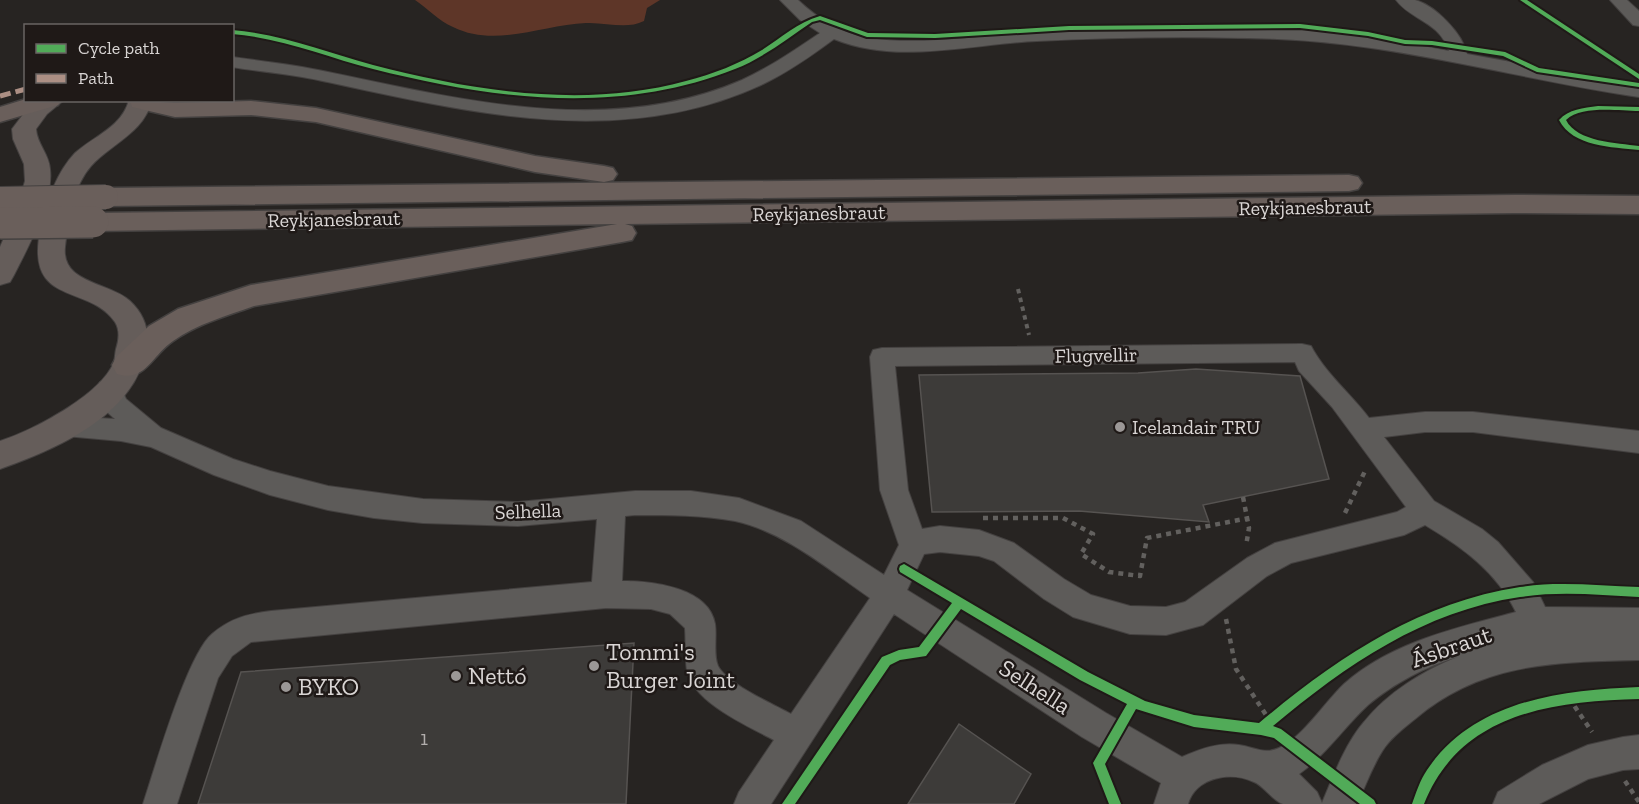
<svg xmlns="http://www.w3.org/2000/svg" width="1639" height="804" viewBox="0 0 1639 804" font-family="'Zilla Slab',serif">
  <rect width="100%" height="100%" fill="#272422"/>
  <path fill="#5e3628" d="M415 0H660L647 8 644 21C626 30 606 22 586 23 542 25 495 48 453 27 439 21 427 8 415 0Z"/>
  <path fill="#3d3b39" stroke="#565351" stroke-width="1.5" d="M1196 369 1300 376 1329 479 1203 505 1209 522 1079 511 932 512 919 375 1138 373Z
    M634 643 626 804H198L241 672Z
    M959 724 1031 774 1014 804H908Z"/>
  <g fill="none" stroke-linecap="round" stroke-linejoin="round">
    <g stroke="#444140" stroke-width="2">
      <path id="minor" d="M780 0H798C818 19 841 33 869 38 928 47 1002 32 1064 29 1149 26 1237 24 1323 31 1365 35 1407 43 1449 51 1439 21 1412 21 1396 0 1402 0 1409 0 1415 0 1435 5 1463 34 1467 54L1639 85V97C1518 79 1400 44 1277 39 1197 36 1116 37 1037 41 972 44 897 65 834 39 811 56 787 73 761 85 618 151 464 111 318 80 290 74 261 72 232 67V57C261 61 290 64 318 70 456 98 606 139 742 80 770 67 795 50 820 33L800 20Z
        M1610 0H1627L1639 11V26L1633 25Z
        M1302 344 1311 346C1325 373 1351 394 1369 418L1425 412H1473L1639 431V453L1473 432H1425L1384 437 1434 501 1482 529 1498 542 1533 582 1545 607 1639 608V660C1556 662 1482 662 1415 719 1405 727 1393 736 1385 747 1373 764 1366 785 1357 804 1340 804 1297 804 1283 804 1273 801 1264 786 1254 782 1230 771 1196 777 1188 804H1154L1161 783 1082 737 894 614 771 804H734L739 792 774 740C748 726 693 702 687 671 685 657 686 642 685 628L670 614 651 609 606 608 251 642 232 656 218 678 177 804H143C155 768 187 655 212 634 231 618 248 614 271 611L592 582 597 519 518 526 423 523 374 518 328 510 270 495 214 475 151 447 121 441 65 436 56 433 52 426 56 419 65 416 115 419 107 412 96 389 100 382 109 379 118 382 126 399 161 428 233 459 270 471 328 486 423 499 518 502 635 491H691L739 498 801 521 884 575 899 545 880 490 870 357 873 350 882 348ZM1295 362 1299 371 1332 407 1406 507 1397 512 1275 543 1247 558 1185 602 1166 607 1130 606 1091 595 1064 579 1014 543 979 530 940 526 922 529 908 490 895 366ZM635 515C669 515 702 515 735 521 785 532 829 570 870 598L791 714C773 704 727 684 718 666 713 655 717 636 715 624 709 587 651 581 622 581L625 516ZM1425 525C1462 547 1497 572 1516 612 1457 628 1391 642 1344 684 1325 702 1303 737 1279 748 1264 755 1254 747 1239 745 1219 742 1200 749 1182 757L1106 713 907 590 924 554 940 552 979 556 994 561 1044 599 1073 617 1130 634 1166 635 1203 625 1267 576 1291 563 1404 535ZM1458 657C1424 670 1387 693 1364 722 1345 744 1333 777 1322 803L1317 792 1299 774C1326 755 1344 727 1368 705 1393 684 1426 666 1458 657Z
        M1639 735V769L1623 770 1588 779 1539 804H1493L1498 792 1542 765 1588 745 1623 737Z"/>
    </g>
    <g stroke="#444140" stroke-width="2">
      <path id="major" d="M36 100H64L47 114 36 129C37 144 49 154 50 169 54 201 28 247 14 275L10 282 0 285V247L17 208 25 181 24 164 13 139 12 129 31 104Z
        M129 100H152C144 133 112 143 91 166 73 186 68 221 65 247 61 284 110 282 130 301 145 315 150 332 146 351 133 416 57 449 0 469V441C32 431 101 395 114 362 115 358 115 353 116 349 119 340 120 330 115 322 89 283 23 308 41 227 46 202 57 172 75 153 94 136 122 127 129 100Z"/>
    </g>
    <g stroke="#444140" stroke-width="3">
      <path id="highway" d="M26 99V100H61L58 105 0 122V107Z
        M130 100 175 103 251 101 316 108 535 156 604 166 613 168 617 174 613 180 604 182 535 172 316 122 251 115 175 117 132 107Z
        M1349 175 1358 177 1362 183 1358 189 1349 191 106 206 96 203 92 197 96 191 106 188Z
        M1514 195 1639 196V214L1514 213 625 224 632 226 636 233 632 240 622 242 254 306C226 316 197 324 173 341 152 355 145 383 117 374L112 365 117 356 149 326 178 309 251 285 617 224 93 231 83 229 79 222 83 215 93 213Z"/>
    </g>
    <path stroke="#62605e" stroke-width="4" stroke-dasharray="4.5 4.5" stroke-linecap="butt" d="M1018 289 1029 335"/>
    <path stroke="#62605e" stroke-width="4.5" stroke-dasharray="5 5" stroke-linecap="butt" d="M1243 497 1249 528 1246 546
      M1345 513 1365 471
      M983 518H1063L1093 534 1081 554 1109 572 1140 576 1147 538 1249 518
      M1226 619 1236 669 1270 721
      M1569 698 1592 732
      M1625 781 1639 802"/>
    <use href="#minor" fill="#5d5b59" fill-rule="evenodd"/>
    <use href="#major" fill="#655d5a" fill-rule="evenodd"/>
    <use href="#highway" fill="#6a5f5b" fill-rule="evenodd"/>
    <g stroke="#444140" stroke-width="26" stroke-linecap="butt">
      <path id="highway-bridge-far1" d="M0 199 106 197"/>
    </g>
    <g stroke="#444140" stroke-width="34" stroke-linecap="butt">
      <path id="highway-bridge" d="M0 223 93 222"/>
    </g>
    <use href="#highway-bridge-far1" stroke="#6a5f5b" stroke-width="24"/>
    <use href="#highway-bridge" stroke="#6a5f5b" stroke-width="31"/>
    <path stroke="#ac8f84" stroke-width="5" stroke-dasharray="11 5" stroke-linecap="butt" d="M0 96 26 89"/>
    <g stroke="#1f1917" stroke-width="4">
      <path id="cycleway" d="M1520 0H1527L1639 74V79Z
        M820 16 868 33 935 34 1069 26 1300 24 1368 32 1405 40 1432 41 1505 52 1539 68 1639 83V87L1537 72 1503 56 1432 45 1405 44 1368 36 1300 28 1069 30 935 38 867 37 820 20 812 22C787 39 763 58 735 69 617 116 492 99 373 69 326 57 282 38 232 34V30C281 34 326 52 373 65 473 91 584 109 686 81 713 74 739 64 762 50 781 38 798 22 820 16Z
        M1598 106 1639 107V111C1618 111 1582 105 1566 120 1577 142 1617 143 1639 146V150C1612 147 1573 147 1559 120 1569 109 1583 108 1598 106Z
        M904 564 1088 672 1145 701 1194 715 1259 723C1337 658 1417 603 1520 587 1559 581 1600 586 1639 587V597C1600 595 1559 591 1520 597 1424 611 1346 665 1273 726L1281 729 1374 800 1376 804H1360L1274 738 1261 735 1194 727 1136 709 1105 764 1121 804H1109L1093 763 1127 704 1080 680 961 609 926 656 900 660 890 665 795 804H782L882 657 899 650 919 647 952 603 900 572 899 569 900 566Z
        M1639 687V699C1553 701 1460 713 1424 804H1412C1416 793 1420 780 1427 770 1474 700 1562 690 1639 687Z"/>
    </g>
    <use href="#cycleway" fill="#51ab58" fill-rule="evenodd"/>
  </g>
  <g fill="#9b9796" stroke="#1f1917" stroke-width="2">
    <circle cx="1120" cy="427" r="6"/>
    <circle cx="594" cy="666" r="6"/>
    <circle cx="456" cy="676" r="6"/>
    <circle cx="286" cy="687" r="6"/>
  </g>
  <g text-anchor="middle" stroke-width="5" stroke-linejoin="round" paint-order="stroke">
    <g font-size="20" fill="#d9d5d4" stroke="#1f1917">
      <text transform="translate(1305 207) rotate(-1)" y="7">Reykjanesbraut</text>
      <text transform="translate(819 213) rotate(-1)" y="7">Reykjanesbraut</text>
      <text transform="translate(334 219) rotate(-1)" y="7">Reykjanesbraut</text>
      <text transform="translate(1096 355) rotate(-1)" y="7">Flugvellir</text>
      <text transform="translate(528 511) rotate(-2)" y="7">Selhella</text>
    </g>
    <g font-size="20" fill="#d9d5d4" stroke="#1f1917" text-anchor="start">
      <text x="1132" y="434">Icelandair TRU</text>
    </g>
    <g font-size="20" fill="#b2aead">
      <text x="424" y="745">1</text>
    </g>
    <g font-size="24" fill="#d9d5d4" stroke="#1f1917">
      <text transform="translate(1451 647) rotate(-19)" y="8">Ásbraut</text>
      <text transform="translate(1035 687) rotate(33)" y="8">Selhella</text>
    </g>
    <g font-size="24" fill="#d9d5d4" stroke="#1f1917" text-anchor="start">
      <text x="606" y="660">Tommi's<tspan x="606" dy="28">Burger Joint</tspan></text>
      <text x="468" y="684">Nettó</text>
      <text x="298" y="695">BYKO</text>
    </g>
  </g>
  <rect x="24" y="24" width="210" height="78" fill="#1f1917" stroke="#696463" stroke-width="1.5"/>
  <rect x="36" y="44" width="30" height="9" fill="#51ab58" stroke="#696463" stroke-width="1.5"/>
  <text x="78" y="54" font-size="18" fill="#d9d5d4">Cycle path</text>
  <rect x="36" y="74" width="30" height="9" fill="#ac8f84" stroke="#696463" stroke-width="1.5"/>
  <text x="78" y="84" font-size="18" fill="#d9d5d4">Path</text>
</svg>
